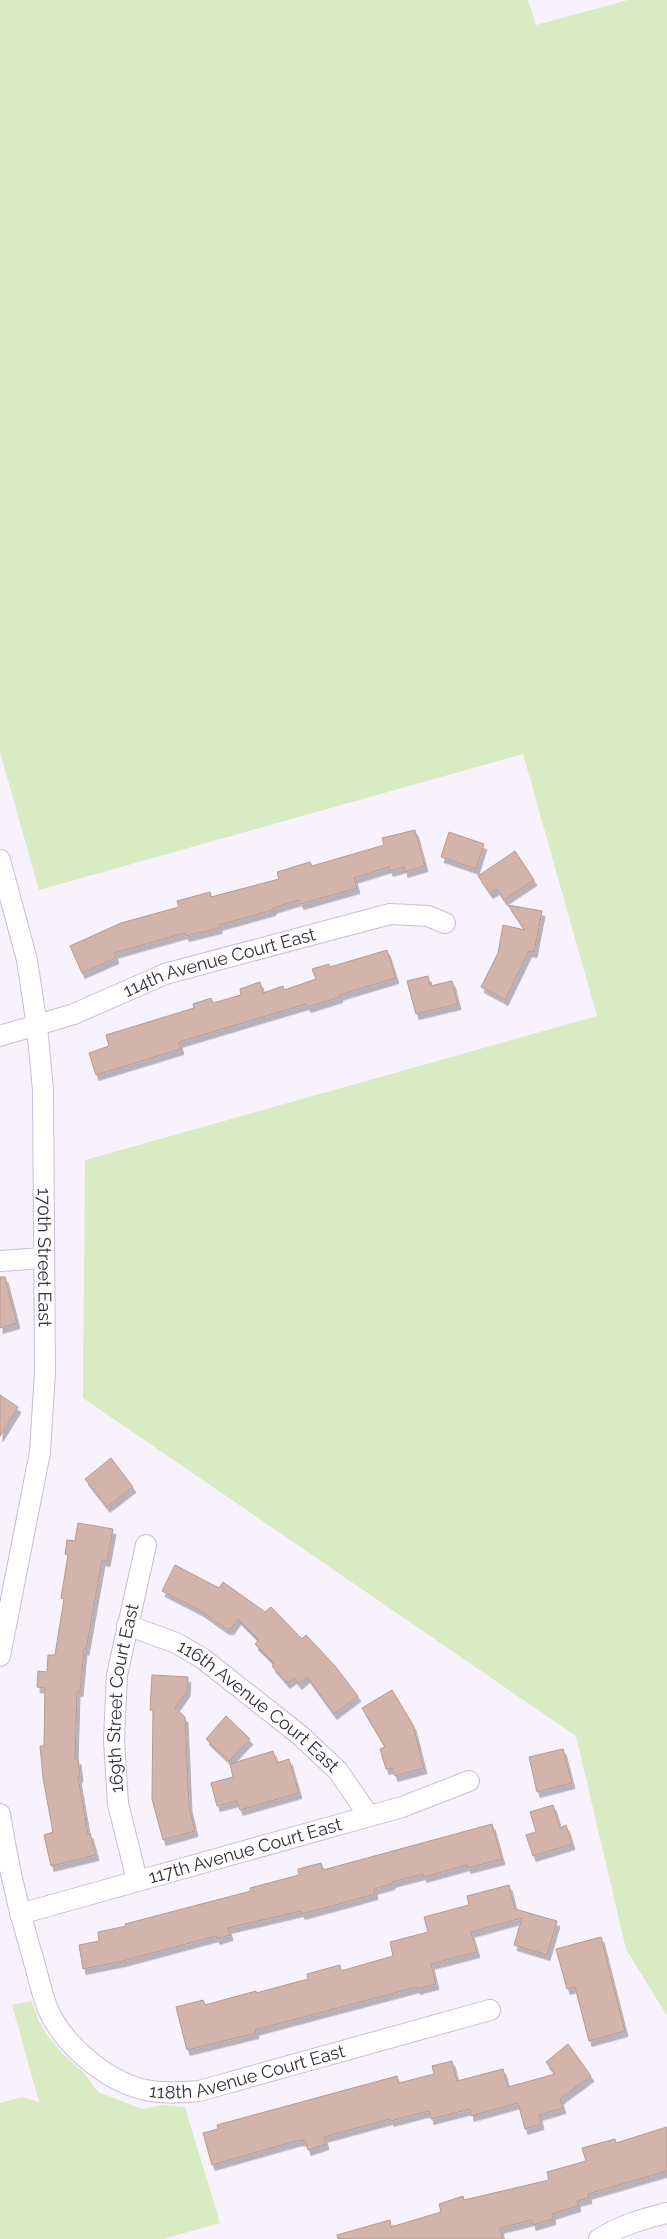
<svg xmlns="http://www.w3.org/2000/svg" width="667" height="2239" viewBox="0 0 667 2239" font-family="Raleway,sans-serif">
  <defs>
    <filter id="shadow"><feDropShadow dx="3" dy="5.5" stdDeviation="0" flood-color="#0004"/></filter>
  </defs>
  <rect width="100%" height="100%" fill="#f8f2fd"/>
  <path fill="#d8ebc3" d="M0 0H528L536 25 628 0H667V2016L626 1949 576 1736 83 1398 85 1160 597 1016 523 754 39 890 0 752Z
    M31 2001 39 2021 48 2036 61 2052 85 2074 98 2092 142 2109 163 2105 185 2107 220 2223 163 2239H0V2103L22 2097 39 2102 12 2005Z"/>
  <path fill="#d3b4aa" stroke="#b7998f" filter="url(#shadow)" d="M415 830 425 866 405 872 404 867 390 871 389 867 354 878 357 888 301 904 299 900 273 908V910L219 925V928L186 936 185 933 114 953 116 958 82 973 70 946 121 923 179 907 177 901 210 892 211 897 279 879 277 872 310 862 312 866 384 845 382 838Z
    M449 832 484 844 476 869 441 857Z
    M515 851 534 880 504 900 497 889 490 893 478 876Z
    M508 905 542 911 534 952 529 951 505 1000 481 987 498 953 503 925 525 930Z
    M387 950 396 978 339 995 340 997 308 1007 306 1004 179 1042 181 1049 96 1075 89 1053 109 1046 106 1035 194 1008 193 1004 211 998 213 1003 241 995 240 989 260 982 263 993 283 986 284 990 316 979 312 969 329 964 330 967Z
    M428 976 430 986 452 981 458 1004 416 1014 407 981Z
    M0 1277H5L17 1323 0 1328Z
    M0 1395 18 1407 0 1436Z
    M111 1458 133 1487 107 1507 85 1479Z
    M78 1523 113 1529 107 1561 102 1560 86 1650 84 1649 80 1691H77L75 1759H78L80 1777H78L88 1834 90 1833 96 1855 51 1866 44 1835 53 1832 43 1778 40 1746H44L45 1688 37 1687 38 1671 47 1672 48 1655H55L64 1599 61 1598 68 1555 65 1554 67 1540 75 1541Z
    M175 1565 219 1588 223 1582 265 1612 271 1607 302 1639 306 1635 335 1666 358 1696 334 1714 307 1677 299 1684 294 1678 287 1683 272 1666 274 1663 255 1644 259 1640 238 1619 231 1629H226L201 1611 162 1591Z
    M152 1675 188 1677 187 1691 175 1708 185 1717 189 1806 195 1831 163 1840 152 1799 153 1710H150Z
    M392 1690 413 1725 424 1768 395 1776 392 1768 386 1769 380 1749 385 1747 362 1708Z
    M226 1716 250 1739 229 1761 206 1739Z
    M563 1749 572 1783 537 1792 529 1757Z
    M273 1751 277 1763 289 1759 299 1793 240 1810 237 1801 217 1806 211 1783 233 1777 230 1764Z
    M553 1805 560 1828 566 1825 572 1844 533 1856 526 1835 536 1832 530 1812Z
    M492 1824 502 1859 468 1868 467 1865 424 1877 423 1874 392 1882V1884L374 1889 375 1894 332 1906 302 1914 301 1911 228 1928 230 1935 217 1939 216 1936 123 1961 83 1969 79 1945 99 1941 98 1932 126 1926 125 1924 251 1891 250 1888 299 1875 298 1869 321 1863 323 1870Z
    M509 1885 515 1909 557 1921 547 1955 514 1945 522 1918 471 1932 477 1952 431 1964 436 1984 417 1989V1987L255 2030 256 2033 187 2050 176 2007 203 2000 205 2005 256 1991V1993L308 1979 307 1974 340 1965 341 1971 393 1956 390 1942 428 1932 424 1917 469 1905 467 1896Z
    M601 1937 625 2031 589 2041 575 1987 567 1989 556 1949Z
    M568 2044 591 2076 560 2099 563 2108 539 2115 541 2124 525 2129 518 2103 471 2116 470 2109 431 2119 429 2111 391 2121 390 2119 324 2137 326 2144 308 2150 305 2140 296 2141 212 2165 203 2133 218 2129 217 2125 397 2076 399 2083 434 2074 432 2066 452 2061 457 2081 503 2069 508 2087 555 2074 546 2062Z
    M667 2127V2171L588 2194 589 2198 577 2201 578 2206 552 2214 553 2219 533 2225 532 2220 500 2228 503 2239H338L337 2235 390 2220 391 2227 441 2212 439 2204 463 2196 464 2200 549 2180 547 2172 586 2161 582 2148 615 2139 616 2143Z"/>
  <g fill="none" stroke-linecap="round" stroke-linejoin="round">
    <g stroke="#cabdd6" stroke-width="22">
      <g id="street">
        <path id="s1" d="M0 860 27 960 37 1026 43 1090 45 1372 40 1452 0 1656"/>
        <path id="s2" d="M0 1036 74 1014 165 974 390 914 428 916 445 923"/>
        <path d="M0 1261 43 1258"/>
        <path id="s3" d="M127 1625 176 1643 202 1658 301 1736 338 1771 369 1816"/>
        <path id="s4" d="M0 1814C7 1860 17 1904 30 1948 36 1967 40 1988 47 2007 62 2044 107 2082 146 2090 164 2094 182 2092 199 2091L490 2010"/>
        <path id="s5" d="M137 1880 118 1804 114 1740 117 1675 146 1545"/>
        <path id="s6" d="M20 1914 402 1807 469 1781"/>
        <path d="M599 2239C621 2225 643 2219 667 2213"/>
      </g>
    </g>
    <use href="#street" stroke="#fff" stroke-width="20"/>
  </g>
  <g text-anchor="middle" stroke-width="4" stroke-linejoin="round" paint-order="stroke">
    <g font-size="18" fill="#342e39" stroke="#f8f2fd">
      <text dy="6" stroke="none"><textPath href="#s2" startOffset="232">114th Avenue Court East</textPath></text>
      <text dy="6" stroke="none"><textPath href="#s1" startOffset="402">170th Street East</textPath></text>
      <text dy="6" stroke="none"><textPath href="#s5" startOffset="185">169th Street Court East</textPath></text>
      <text dy="6" stroke="none"><textPath href="#s3" startOffset="156">116th Avenue Court East</textPath></text>
      <text dy="6" stroke="none"><textPath href="#s6" startOffset="234">117th Avenue Court East</textPath></text>
      <text dy="6" stroke="none"><textPath href="#s4" startOffset="436">118th Avenue Court East</textPath></text>
    </g>
  </g>
</svg>
